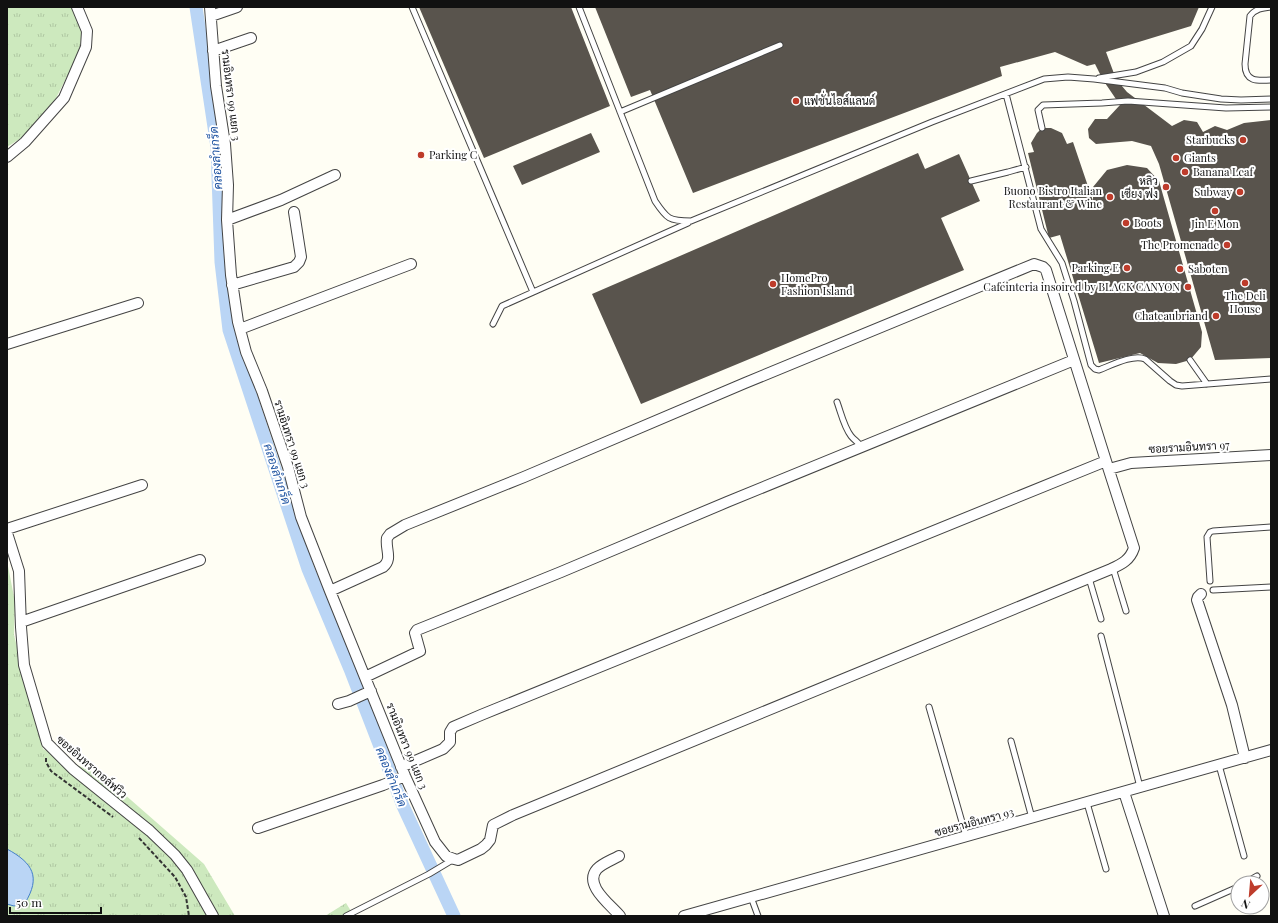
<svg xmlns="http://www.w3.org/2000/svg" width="1278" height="923" viewBox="0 0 1278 923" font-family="'Playfair Display',Sarabun,serif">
  <defs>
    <pattern id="grass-tufts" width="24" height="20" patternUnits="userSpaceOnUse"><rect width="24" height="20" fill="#cde9be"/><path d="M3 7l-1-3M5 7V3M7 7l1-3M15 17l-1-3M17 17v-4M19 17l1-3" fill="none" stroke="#afc7a2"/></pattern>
  </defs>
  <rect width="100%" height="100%" fill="#fffef4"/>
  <path fill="url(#grass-tufts)" d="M7 7H72L81 26V39L79 53 54 102 26 135 7 147Z
    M7 561 15 602 14 635 43 749 107 779 204 864 235 916H7Z
    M346 903 354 916H325Z"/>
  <path fill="#bad5f5" stroke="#437fca" d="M7 849C33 863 41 877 25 903L14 906 7 904Z"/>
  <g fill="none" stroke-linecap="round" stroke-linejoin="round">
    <path stroke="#bad5f5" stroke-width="13" d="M196 7 217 147 221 262 229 330 308 569 350 669 403 806 454 916"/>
  </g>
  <path fill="#59544d" d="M419 7H571L610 106 484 158Z
    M595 7H1199L1191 26 1106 52 1116 79 1127 92 1172 126 1184 120 1197 122 1203 132 1215 126 1227 130 1244 123 1271 120V358L1215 360 1159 164 1151 146 1132 141 1096 144 1089 138 1088 129 1095 119H1107L1120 105 1103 80 1095 64 1087 66 1055 52 1000 67 1002 76 693 193 650 90 631 97Z
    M1042 128H1051L1062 133 1067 144 1073 142 1093 201V187L1107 170 1127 165 1147 168 1159 181 1202 332 1201 347 1190 360 1176 364 1158 363 1140 353 1099 363 1060 235 1049 238 1028 153 1034 152 1031 143 1037 133Z
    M591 133 600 152 522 185 513 166Z
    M918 153 925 169 959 154 980 201 941 218 964 270 641 404 592 294Z"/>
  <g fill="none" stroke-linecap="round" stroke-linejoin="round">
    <g stroke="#444" stroke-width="7">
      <path id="lane" d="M412 7 533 292
        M579 7 655 201C667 219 669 221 691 221L932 122 1044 79 1068 77 1094 79 1165 88 1182 93 1221 99 1241 100 1271 99
        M1271 7C1262 8 1255 9 1250 16L1245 64C1245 82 1257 81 1271 80
        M1099 78 1136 72 1163 62 1191 46 1202 29 1212 7
        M1006 94 1041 229 1062 263 1074 301 1091 365 1095 369 1099 370C1112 365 1133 354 1145 359L1170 381 1176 385 1182 386 1271 379
        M620 112 780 45
        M1042 128 1038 110 1043 105 1102 103 1128 101 1226 108 1271 107
        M971 181 1008 172 1026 167
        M493 324 502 306 688 223
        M1190 360 1207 384
        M837 402C841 413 844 427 851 436 855 441 859 442 862 448
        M1113 568 1126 611
        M1089 578 1101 619
        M1210 581 1207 537 1210 532 1213 531 1271 527
        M1213 590 1271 587
        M1101 636 1140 787
        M929 707 966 836
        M1011 741 1032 818
        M1219 765 1244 856
        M1087 803 1106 869
        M1245 883 1257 876
        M751 897 758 916
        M1195 906 1238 887
        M346 916 429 874 454 859"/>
    </g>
    <g stroke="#444" stroke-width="12">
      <path id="street" d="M210 7 216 86 225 144 228 185 227 220 231 275 238 322 246 352 262 391 288 467 301 517 330 591 405 776 435 842 446 856 454 859 458 860 481 849 486 845 490 840 493 825 513 815 1111 569C1122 564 1130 560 1134 548L1106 461 481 715 453 727 450 732V742L443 749 401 767
        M211 16 237 7
        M213 51 251 38
        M7 157 25 142 64 98 86 47 87 31 77 7
        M227 220 281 200 335 175
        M232 285 294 267 299 262 301 257 294 212
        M240 329 411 264
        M7 344 138 303
        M1109 469 1131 463 1271 455
        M7 529 142 485
        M7 533 19 571 21 627 24 665 47 743 73 769 150 831 175 855 187 870 213 916
        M330 591 383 567C393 559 385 549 387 538L390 534 405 525 524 477 745 383 1034 264 1043 267 1046 270 1106 461
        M1201 594 1198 597 1197 600 1232 705 1245 758
        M21 622 200 560
        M365 677 420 651 415 633 417 630 561 572 727 502 1074 360
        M338 704 349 701 371 691
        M1124 792 1164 916
        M258 828 383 785 405 776
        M619 856C612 860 603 863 597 869 583 885 611 905 620 916
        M684 916 1271 750"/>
    </g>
    <path stroke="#333" stroke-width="2" stroke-dasharray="4 2" stroke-linecap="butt" d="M46 758V762L51 771 113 817
      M139 838 175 877 186 897 189 916"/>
    <use href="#lane" stroke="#fff" stroke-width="5"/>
    <use href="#street" stroke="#fff" stroke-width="10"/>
  </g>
  <g fill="#be3c2b" stroke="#fff" stroke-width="1.5">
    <circle cx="796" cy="101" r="4"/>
    <circle cx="1243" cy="140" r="4"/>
    <circle cx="421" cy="155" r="4"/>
    <circle cx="1176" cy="158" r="4"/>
    <circle cx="1185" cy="172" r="4"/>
    <circle cx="1166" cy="187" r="4"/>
    <circle cx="1240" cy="192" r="4"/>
    <circle cx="1110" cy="197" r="4"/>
    <circle cx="1215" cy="211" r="4"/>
    <circle cx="1126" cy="223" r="4"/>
    <circle cx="1227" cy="245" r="4"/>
    <circle cx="1127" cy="268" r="4"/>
    <circle cx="1180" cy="269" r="4"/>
    <circle cx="1245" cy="283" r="4"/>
    <circle cx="773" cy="284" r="4"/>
    <circle cx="1188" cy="287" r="4"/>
    <circle cx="1216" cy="316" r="4"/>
  </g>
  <g text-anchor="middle" stroke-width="4" stroke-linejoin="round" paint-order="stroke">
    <g font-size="11" fill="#111" stroke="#fff">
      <text transform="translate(231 95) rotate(83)" y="4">รามอินทรา 99 แยก 3</text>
      <text transform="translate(292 444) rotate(72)" y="4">รามอินทรา 99 แยก 3</text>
      <text transform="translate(1189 447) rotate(-3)" y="4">ซอยรามอินทรา 97</text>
      <text transform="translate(407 746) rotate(68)" y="4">รามอินทรา 99 แยก 3</text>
      <text transform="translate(92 767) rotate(41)" y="4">ซอยอินทรากอล์ฟวิว</text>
      <text transform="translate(974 822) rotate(-15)" y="4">ซอยรามอินทรา 93</text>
    </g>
    <g font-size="11" fill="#111" stroke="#fff" text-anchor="end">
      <text x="804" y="105" text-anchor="start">แฟชั่นไอส์แลนด์</text>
      <text x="1235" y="144">Starbucks</text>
      <text x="429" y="159" text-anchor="start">Parking C</text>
      <text x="1184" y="162" text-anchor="start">Giants</text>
      <text x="1193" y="176" text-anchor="start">Banana Leaf</text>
      <text x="1158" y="185">หลิว<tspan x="1158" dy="13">เซียง ฟง</tspan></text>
      <text x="1102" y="195">Buono Bistro Italian<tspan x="1102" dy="13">Restaurant &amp; Wine</tspan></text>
      <text x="1232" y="196">Subway</text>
      <text x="1134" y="227" text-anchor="start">Boots</text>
      <text x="1215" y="228" text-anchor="middle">Jin E Mon</text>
      <text x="1219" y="249">The Promenade</text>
      <text x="1119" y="272">Parking E</text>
      <text x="1188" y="273" text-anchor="start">Saboten</text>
      <text x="781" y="282" text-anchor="start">HomePro<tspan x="781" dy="13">Fashion Island</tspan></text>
      <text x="1180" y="291">Cafeinteria insoired by BLACK CANYON</text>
      <text x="1245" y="300" text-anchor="middle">The Deli<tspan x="1245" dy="13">House</tspan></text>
      <text x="1208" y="320">Chateaubriand</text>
    </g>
    <g font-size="12" font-style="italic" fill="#1c51a0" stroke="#fff">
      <text transform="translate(216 158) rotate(-94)" y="4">คลองลำเกร็ด</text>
      <text transform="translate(277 474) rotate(72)" y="4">คลองลำเกร็ด</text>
      <text transform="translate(391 777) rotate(68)" y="4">คลองลำเกร็ด</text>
    </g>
  </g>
  <rect width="1278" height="923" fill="none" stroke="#111111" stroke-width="16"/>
  <g transform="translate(1250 895) rotate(206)"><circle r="19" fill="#ffffff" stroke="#a0a0a0"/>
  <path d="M0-3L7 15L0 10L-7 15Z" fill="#be3c2b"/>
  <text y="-6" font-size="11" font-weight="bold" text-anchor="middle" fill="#111111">N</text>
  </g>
  <path d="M10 907v6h91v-6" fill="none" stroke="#111111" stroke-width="2"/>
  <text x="16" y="907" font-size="12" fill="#111111" stroke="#ffffff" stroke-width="3" paint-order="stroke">50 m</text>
</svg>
